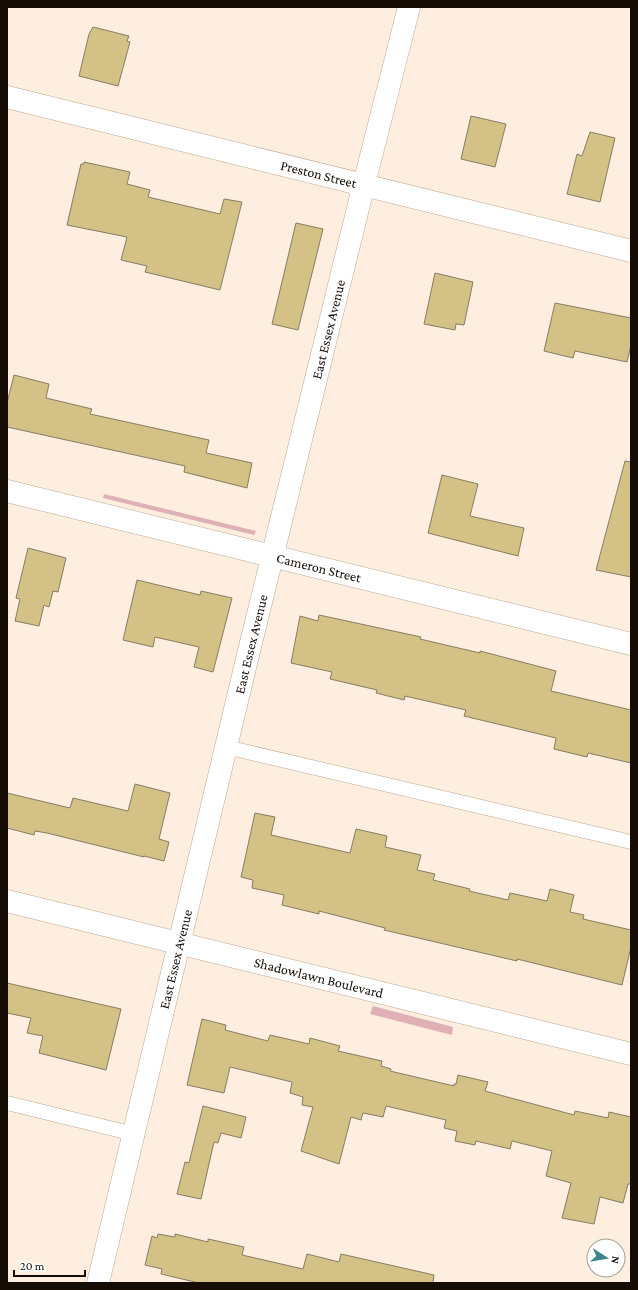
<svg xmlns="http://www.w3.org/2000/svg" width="638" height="1290" viewBox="0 0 638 1290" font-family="'Crimson Pro',serif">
  <rect width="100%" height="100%" fill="#fdeee0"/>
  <path fill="#dfb0b5" d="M104 494 256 531 254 535 103 498Z
    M373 1006 453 1027 452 1035 370 1014Z"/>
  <path fill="#d3c186" stroke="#867d62" d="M93 27 129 36 127 41 130 42 118 86 79 76 89 34Z
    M471 116 506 124 495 167 461 159Z
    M590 132 615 138 600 202 567 194 577 154 582 156Z
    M84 162 130 172 127 184 150 190 148 197 220 214 224 199 242 202 220 290 145 272 147 266 121 260 127 237 67 225 81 164H84Z
    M296 223 323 229 298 330 272 324Z
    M435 273 473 282 464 325 456 324 455 330 424 324Z
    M555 303 631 318V345L627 362 575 351 573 358 544 351Z
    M14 375 49 384 46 398 92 409 90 414 209 440 206 453 252 463 247 488 184 472 185 466 7 427V403Z
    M625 461 631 462V577L596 570Z
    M442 475 478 484 470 516 524 528 518 556 428 533Z
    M28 548 66 558 58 592 53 591 49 607 44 605 39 626 15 621 20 599 16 598Z
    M137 580 200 595 201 591 232 598 213 672 194 667 199 647 155 637 153 647 123 640Z
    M319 615 421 637 420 639 480 653V651L556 671 551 691 631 710V763L588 753 587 757 554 749 556 738 464 716 466 710 405 696 404 700 376 693 377 690 330 679 332 672 291 663 300 616 318 621Z
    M135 784 170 793 159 839 169 842 164 861 144 856V857L47 833 35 831 34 835 7 828V793L70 808 73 798 128 811Z
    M255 813 275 817 271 835 350 853 356 829 387 836 385 847 421 855 417 870 435 874 433 880 470 889 469 891 508 900 510 893 547 901 550 889 574 895 570 912 584 915 583 919 631 930V947L622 985 517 959V961L384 930 385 928 319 911V914L282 905 284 895 252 888 253 880 241 877Z
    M7 983 121 1009 106 1070 39 1053 43 1036 27 1033 31 1018 7 1013Z
    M202 1019 226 1025 225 1030 268 1041 270 1035 309 1044 310 1038 340 1046 338 1051 382 1061 381 1066 391 1069 390 1071 454 1086V1084H456L458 1075 488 1082 485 1091 574 1115 575 1111 608 1118 609 1112 631 1117V1184H628L623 1203 600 1197 594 1224 562 1218 571 1183 546 1176 552 1151 512 1141 510 1149 476 1141 475 1145 455 1141 457 1131 444 1128 446 1120 386 1106 383 1117 363 1113 361 1120 351 1117 339 1164 301 1151 313 1107 302 1105 303 1097 290 1093 292 1082 230 1067 224 1093 187 1085Z
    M203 1106 246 1117 241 1138 221 1133 218 1143 214 1142 201 1199 177 1194 185 1162 189 1163Z
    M158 1234 175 1237V1234L208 1242V1239L244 1247 242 1255 303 1269 307 1254 339 1262 341 1254 434 1275 433 1283H199L161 1274 162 1269 145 1265 152 1236 157 1238Z"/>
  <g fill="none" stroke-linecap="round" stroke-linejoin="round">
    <g stroke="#bfa892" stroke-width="15">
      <path id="service" d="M226 747 631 842
        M7 1103 134 1134"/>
    </g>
    <g stroke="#bfa892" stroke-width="23">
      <g id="minor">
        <path id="s1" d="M7 97 631 251"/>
        <path id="s2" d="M7 491 631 644"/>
        <path id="s3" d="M7 901 631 1054"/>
        <path id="s4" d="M98 1283 248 655 364 184 409 7"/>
      </g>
    </g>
    <use href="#service" stroke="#fff" stroke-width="14"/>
    <use href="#minor" stroke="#fff" stroke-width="22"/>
  </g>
  <g text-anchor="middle" stroke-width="3" stroke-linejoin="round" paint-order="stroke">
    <g font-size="14" fill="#140c05" stroke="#fff">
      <text dy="5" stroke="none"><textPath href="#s1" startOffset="321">Preston Street</textPath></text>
      <text dy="5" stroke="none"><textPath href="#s4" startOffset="981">East Essex Avenue</textPath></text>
      <text dy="5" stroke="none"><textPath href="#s2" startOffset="321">Cameron Street</textPath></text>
      <text dy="5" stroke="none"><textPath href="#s4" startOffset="657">East Essex Avenue</textPath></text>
      <text dy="5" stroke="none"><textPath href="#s4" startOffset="333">East Essex Avenue</textPath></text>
      <text dy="5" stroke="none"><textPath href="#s3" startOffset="321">Shadowlawn Boulevard</textPath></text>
    </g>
  </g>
  <rect width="638" height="1290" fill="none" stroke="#140c05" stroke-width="16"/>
  <g transform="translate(606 1258) rotate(102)"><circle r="19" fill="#ffffff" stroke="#a19e9b"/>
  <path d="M0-3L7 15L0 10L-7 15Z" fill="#3d858a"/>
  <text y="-6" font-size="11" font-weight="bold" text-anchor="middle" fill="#140c05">N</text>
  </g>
  <path d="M14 1270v6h71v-6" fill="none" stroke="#140c05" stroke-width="2"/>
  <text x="20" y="1270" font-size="12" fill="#140c05" stroke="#ffffff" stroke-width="3" paint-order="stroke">20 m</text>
</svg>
